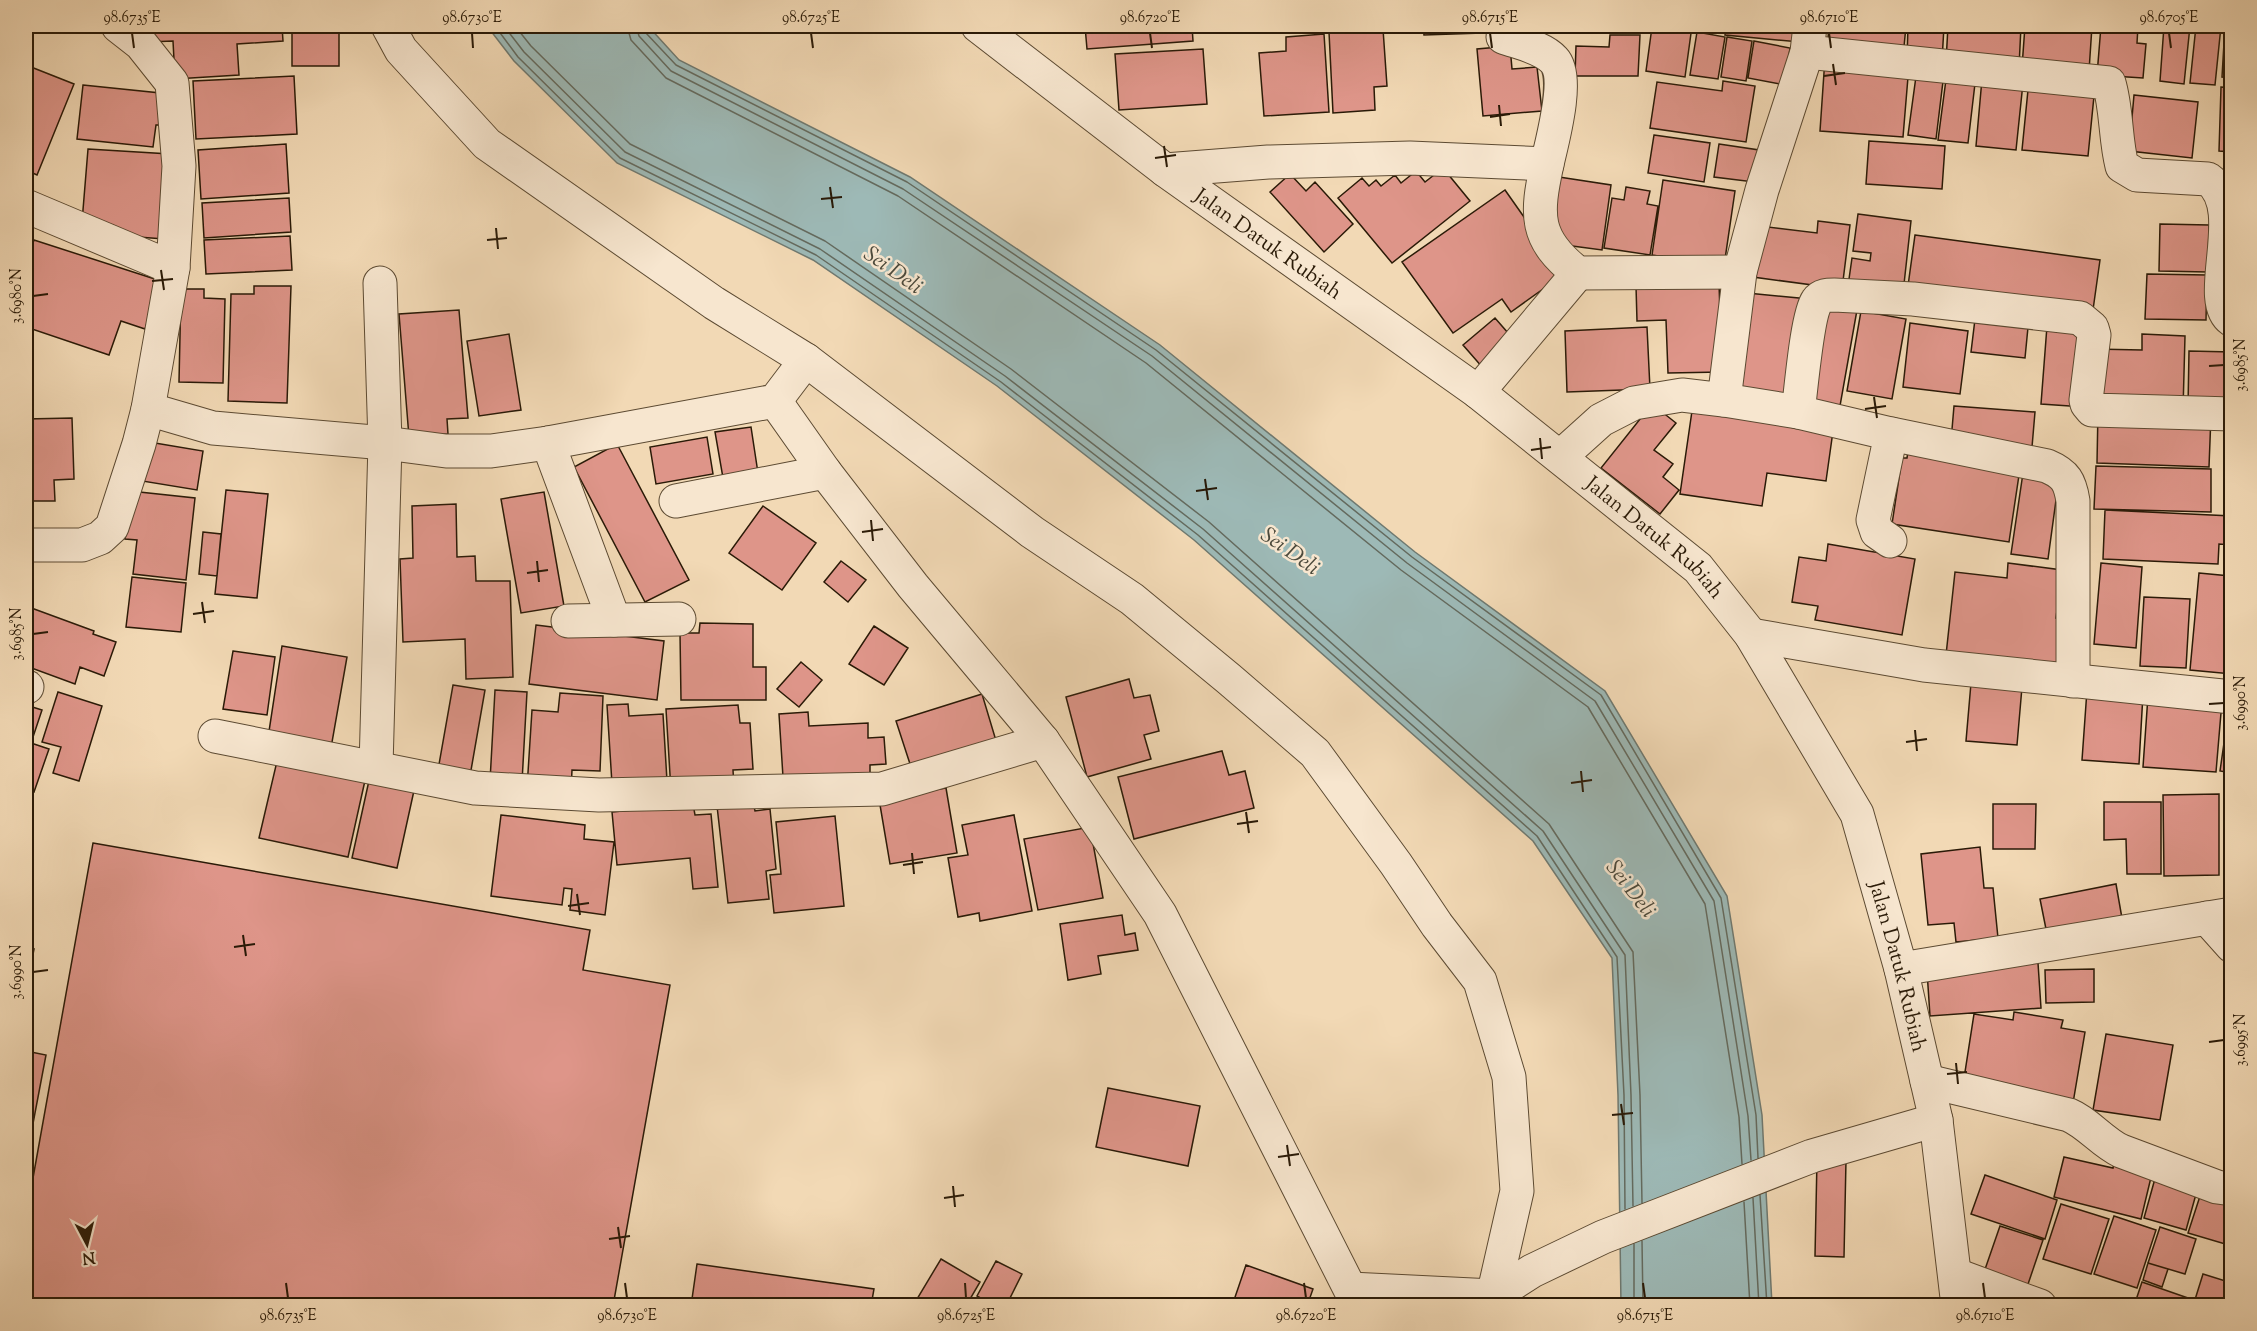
<svg xmlns="http://www.w3.org/2000/svg" width="2257" height="1331" viewBox="0 0 2257 1331" font-family="'Sorts Mill Goudy',serif">
  <rect width="100%" height="100%" fill="#f2d9b5"/>
  <filter id="stains"><feTurbulence type="fractalNoise" baseFrequency=".00333" numOctaves="4"/><feColorMatrix values="0 0 0 0 .2 0 0 0 0 .09 0 0 0 0 .02 0 0 0 .5 -.17"/></filter>
  <radialGradient id="worn" r=".72"><stop offset=".6" stop-color="#630" stop-opacity="0"/><stop offset="1" stop-color="#630" stop-opacity=".3"/></radialGradient>
  <path fill="#9db9b6" stroke="#6f7970" stroke-width="1.5" d="M487 26H648L679 60 910 177 1160 345 1415 552 1605 691 1727 896 1762 1115 1772 1305H1621L1618 1095 1612 958 1533 841 1194 540 997 386 813 260 617 163 514 61Z"/>
  <g fill="none" stroke-linecap="round" stroke-linejoin="round">
    <path stroke="#646a5e" stroke-width="1.5" d="M495 26 518 57 620 158 816 255 1001 382 1198 535 1537 836 1617 957 1624 1095 1625 1209
      M504 26 524 52 625 152 820 249 1005 376 1203 529 1543 831 1625 955 1631 1095 1633 1206
      M515 26 531 46 630 144 825 241 1011 369 1209 522 1549 824 1633 952 1640 1095 1642 1203
      M627 26 631 40 666 78 898 196 1146 363 1401 570 1588 707 1705 904 1739 1117 1742 1164
      M636 26 639 36 671 71 903 189 1152 356 1407 563 1595 701 1714 901 1748 1116 1751 1160
      M644 26 645 32 676 65 907 182 1156 350 1412 557 1601 695 1721 898 1756 1115 1758 1158
      M1760 1195 1767 1306
      M1753 1198 1759 1306
      M1744 1202 1750 1306
      M1642 1241 1643 1306
      M1634 1244V1306"/>
  </g>
  <path fill="#de9589" stroke="#2a1a07" stroke-width="1.5" d="M126 26H282L283 41 237 44 239 75 175 79 173 41 148 42V26Z
    M292 26H339V66H292Z
    M1085 26H1192L1193 41 1087 49Z
    M1423 26H1482V33L1424 35Z
    M1501 26H1551V30L1501 32Z
    M1561 26H1634V30L1561 29Z
    M1671 26H1692L1685 77 1646 71 1652 27 1670 29Z
    M1726 26H1802L1800 42 1725 35Z
    M1829 26H1906L1903 57 1827 51Z
    M1908 26H1944L1942 61 1907 59Z
    M1948 26H2021L2019 67 1946 62Z
    M2025 26H2092L2089 71 2022 67Z
    M2101 26H2138L2137 43 2146 44 2143 78 2097 75Z
    M2164 26H2190L2184 84 2160 81Z
    M2196 26H2221L2215 85 2190 83Z
    M2225 26H2232V78L2222 77Z
    M1383 29 1387 86 1374 87 1375 110 1333 113 1329 32Z
    M1697 32 1725 37 1718 79 1690 75Z
    M1324 34 1329 112 1264 116 1259 53 1286 51V37Z
    M1610 35H1640L1638 76H1575L1576 46 1609 47Z
    M1727 37 1752 41 1746 81 1721 77Z
    M1754 41 1790 48 1785 85 1748 78Z
    M1510 46 1512 69 1537 67 1542 111 1483 116 1477 49Z
    M1203 49 1207 104 1119 110 1115 54Z
    M1825 58 1909 65 1903 137 1820 131Z
    M26 65 74 84 37 175 26 170Z
    M1917 69 1944 73 1936 139 1908 135Z
    M1947 72 1976 75 1968 143 1938 140Z
    M294 76 297 134 196 139 193 81Z
    M1982 79 2023 83 2016 150 1976 146Z
    M2029 80 2095 86 2088 156 2022 150Z
    M1723 81 1755 86 1746 142 1650 128 1657 82 1722 91Z
    M83 85 170 94 167 125H156L153 147 77 139Z
    M2221 87 2232 88V152L2219 151Z
    M2134 95 2198 102 2192 158 2129 151Z
    M1654 135 1710 143 1704 182 1648 173Z
    M1869 141 1945 146 1942 189 1866 184Z
    M286 144 289 193 201 199 198 150Z
    M1719 144 1759 150 1754 182 1714 177Z
    M88 149 170 154 164 239 112 235 113 225 82 222Z
    M1443 168 1470 201 1392 263 1338 198 1362 178 1369 186 1376 180 1381 186 1395 175 1401 183 1416 171 1425 182Z
    M1290 174 1306 191 1315 182 1353 224 1324 252 1270 192Z
    M1559 177 1611 185 1602 250 1550 243Z
    M1663 180 1735 191 1724 266 1652 255Z
    M1626 187 1650 191 1647 204 1658 206 1650 255 1604 248 1612 198 1624 200Z
    M1505 190 1564 274 1511 312 1502 299 1453 333 1402 262Z
    M289 198 291 232 204 238 202 203Z
    M1858 214 1911 221 1903 293 1848 286 1852 258 1870 261 1871 253 1853 251Z
    M1818 221 1850 225 1842 289 1753 277 1760 226 1817 233Z
    M2160 224 2209 225 2208 272 2159 271Z
    M1915 235 2100 260 2092 317 1907 293Z
    M290 236 292 270 206 274 204 240Z
    M34 240 161 281 145 329 121 321 109 355 26 327V265Z
    M2147 274 2207 275 2206 320 2145 319Z
    M1719 283 1722 372 1668 373 1666 320 1637 321 1636 286Z
    M254 286H291L287 403 228 401 231 294H254Z
    M181 289H204V298L225 299 223 383 179 382Z
    M1747 293 1809 299 1798 401 1735 395Z
    M1821 303 1857 310 1840 406 1803 400Z
    M459 310 468 418 447 419 448 434 409 437 399 314Z
    M1861 311 1906 319 1892 399 1847 391Z
    M1976 311 2029 317 2025 358 1971 352Z
    M1495 318 1515 341 1483 368 1463 345Z
    M1910 323 1968 331 1960 394 1903 387Z
    M2047 326 2090 329 2084 407 2041 404Z
    M1647 327 1650 389 1567 392 1565 331Z
    M509 334 521 410 479 416 467 341Z
    M2142 334 2185 336 2183 410 2093 408 2094 349 2142 350Z
    M2189 351 2232 352V408L2188 407Z
    M1652 404 1676 423 1654 450 1673 464 1663 477 1679 490 1660 514 1601 468Z
    M1693 404 1834 424 1826 481 1767 473 1762 506 1680 494Z
    M1954 406 2035 412 2032 447 1951 441Z
    M2098 411 2211 415 2209 467 2097 463Z
    M72 418 74 479 54 480 55 501H26V419Z
    M751 427 758 473 723 478 715 432Z
    M707 437 713 474 656 484 650 447Z
    M149 442 203 451 197 490 142 481Z
    M617 444 689 580 645 602 574 467Z
    M1908 451 2019 475 2009 542 1892 524 1902 458H1907Z
    M2096 466 2211 469V512L2094 509Z
    M2023 473 2059 478 2048 559 2011 554Z
    M226 490 268 494 257 598 215 594Z
    M130 491 195 498 186 580 133 574 137 540 125 539Z
    M544 492 564 606 521 613 501 499Z
    M456 504 457 557 475 556 476 581H510L513 677 466 679 465 639 403 642 400 559 413 558 412 506Z
    M763 506 816 543 782 590 729 553Z
    M2105 510 2232 516V545L2219 544 2218 564 2103 559Z
    M203 532 221 534 217 576 199 574Z
    M1828 544 1915 559 1902 635 1815 620 1818 606 1792 602 1799 557 1826 561Z
    M841 561 866 580 848 602 824 582Z
    M2008 563 2062 570 2056 618 2069 620 2070 668 1946 655 1955 572 2007 578Z
    M2101 563 2142 567 2136 648 2094 644Z
    M2199 573 2230 576 2229 592H2232V674L2190 670Z
    M132 577 186 583 181 632 126 627Z
    M2144 597 2190 599 2186 668 2140 666Z
    M26 606 94 631 93 634 116 642 104 676 80 667 75 684 26 666Z
    M700 623 753 624V667H766V700H681L680 633H699Z
    M536 625 664 641 657 700 529 684Z
    M874 626 908 648 884 685 849 664Z
    M282 646 347 657 331 748 268 738Z
    M233 651 275 657 267 715 223 709Z
    M801 662 822 680 799 707 777 689Z
    M1129 679 1134 698 1150 695 1159 731 1144 735 1151 759 1087 777 1066 697Z
    M1971 683 2022 687 2017 745 1966 741Z
    M453 685 485 690 470 776 438 770Z
    M495 690 527 692 522 782 490 781Z
    M2087 690 2143 694 2139 764 2082 760Z
    M58 692 102 706 79 781 53 773 61 747 42 742Z
    M560 693 603 696 600 771 572 770 571 791 527 788 532 710 558 712Z
    M982 694 997 744 912 770 896 721Z
    M2148 696 2222 701 2216 772 2143 767Z
    M628 704 629 716 663 714 667 781 612 784 607 705Z
    M26 705 42 710 31 743 49 749 34 792 26 789Z
    M738 705 740 723H750L753 769 733 770 734 787 671 791 666 709Z
    M808 712 809 726 868 723V738L884 737 886 764 870 765V773L783 777 779 714Z
    M2225 736 2232 737V773L2220 771Z
    M1222 751 1229 775 1245 771 1254 808 1134 839 1118 777Z
    M278 757 366 776 348 857 259 838Z
    M370 776 415 786 397 868 352 858Z
    M946 788 957 853 890 864 879 799Z
    M2219 794V875L2164 876 2163 795Z
    M753 802 755 811 770 809 776 869 766 871 769 899 728 903 717 806Z
    M2104 802H2161V874H2127L2126 839 2104 840Z
    M693 804 695 815 711 814 718 887 693 889 690 858 617 865 612 812Z
    M1993 804H2036L2035 849H1993Z
    M501 815 585 825 584 839 614 842 605 915 570 910 572 889 564 888 562 905 491 896Z
    M1014 815 1032 911 980 921 979 913 958 917 948 858 968 855 962 825Z
    M835 816 844 906 774 913 770 875 781 874 776 822Z
    M1090 827 1103 898 1038 910 1024 839Z
    M93 843 590 930 583 970 670 985 613 1306H26V1176L33 1178Z
    M1980 847 1984 888H1993L1998 938 1956 942 1954 923 1928 925 1921 854Z
    M2116 884 2123 924 2048 939 2040 899Z
    M1122 915 1125 935 1135 933 1138 950 1098 956 1101 974 1068 980 1060 924Z
    M26 948 34 949 30 971H26Z
    M2038 963 2041 1008 1930 1016 1927 971Z
    M2094 969V1002L2046 1003 2045 970Z
    M2014 1012 2063 1020 2061 1028 2085 1032 2073 1103 1963 1085 1974 1014 2013 1020Z
    M2106 1034 2173 1045 2160 1120 2093 1110Z
    M26 1051 46 1055 28 1150 26 1149Z
    M1108 1088 1200 1106 1188 1166 1096 1147Z
    M2064 1157 2113 1168 2115 1159 2153 1169 2141 1219 2054 1197Z
    M1817 1160H1846L1844 1257 1815 1256Z
    M1985 1175 2057 1200 2045 1239 1971 1214Z
    M2156 1175 2198 1187 2186 1230 2144 1218Z
    M2202 1190 2232 1199V1246L2188 1233Z
    M2061 1204 2109 1219 2091 1274 2043 1259Z
    M2114 1216 2156 1230 2137 1288 2094 1274Z
    M2000 1226 2043 1240 2025 1293 1982 1278Z
    M2160 1227 2196 1239 2185 1274 2148 1263Z
    M941 1259 980 1282 966 1306 914 1304Z
    M996 1261 1022 1274 1006 1306H994L977 1296Z
    M2148 1263 2168 1269 2162 1287 2143 1280Z
    M697 1264 874 1289 871 1306H691Z
    M1246 1265 1313 1289 1307 1306H1232Z
    M2203 1274 2232 1283V1306H2193Z
    M2142 1282 2188 1298 2185 1306H2134Z"/>
  <g fill="none" stroke-linecap="round" stroke-linejoin="round">
    <g stroke="#5c4a32" stroke-width="35">
      <g id="street">
        <path d="M388 26 401 50 487 144 714 303 806 360 1032 532 1132 599 1229 679 1315 753 1396 864 1437 925 1480 981 1509 1077 1517 1191 1493 1296 1494 1306"/>
        <path id="s1" d="M978 26 1165 170 1478 392 1698 568 1751 635 1857 814 1901 969 1936 1120 1958 1306"/>
        <path d="M1807 52 2109 83C2117 110 2115 139 2122 166L2137 175 2208 179C2249 208 2202 299 2232 320"/>
        <path d="M1547 164C1536 215 1534 239 1578 273L1740 272"/>
        <path d="M1165 170 1268 162 1410 158 1547 164C1552 142 1570 77 1554 60 1542 47 1519 43 1503 37"/>
        <path d="M26 206 173 268"/>
        <path d="M1478 392 1578 273"/>
        <path d="M1724 400 1798 412 1891 434 1873 520 1877 532 1890 541"/>
        <path d="M775 401 825 472 913 586 1043 741 1160 914 1350 1289 1493 1296 1532 1271 1603 1237 1812 1156 1936 1120"/>
        <path d="M148 409 213 428 385 443 446 451H491L548 443 775 401 806 360"/>
        <path d="M1798 412C1801 391 1807 315 1817 301 1821 295 1828 295 1834 295L1913 299 2080 318 2092 328 2094 335 2086 400 2087 404 2092 410 2232 414"/>
        <path d="M1891 434 2047 466C2066 474 2070 482 2073 501V681"/>
        <path d="M548 443 614 620"/>
        <path d="M1560 457 1601 420 1634 403 1682 395 1724 400 1740 272 1762 190 1807 52 1810 26"/>
        <path d="M676 501 825 472"/>
        <path d="M26 545H82L100 538 112 527 139 444 148 409 173 268 179 166 172 83 141 44 118 26"/>
        <path d="M568 621 679 619"/>
        <path d="M1751 635 1924 665 2232 697"/>
        <path d="M26 687H27"/>
        <path d="M215 736 475 788 599 795 882 789 1043 741"/>
        <path d="M376 767 385 443 380 283"/>
        <path d="M2207 918 2232 946"/>
        <path d="M1901 969 2232 914"/>
        <path d="M1927 1081 2069 1115C2088 1123 2102 1142 2121 1151L2217 1187 2232 1189"/>
        <path d="M1956 1275 2040 1306"/>
      </g>
    </g>
    <use href="#street" stroke="#f7e6cf" stroke-width="33"/>
  </g>
  <path fill="none" stroke="#2a1a07" stroke-width="2" d="M132 33 134 48M472 33 473 48M811 33 813 48M1150 33 1152 48M1490 33 1492 48M1829 33 1831 48M2169 33 2171 48M1833 64 1836 85M1824 76 1845 73M1499 105 1501 126M1490 117 1510 114M1164 146 1167 167M1155 158 1176 155M830 187 833 208M821 199 842 197M496 228 498 249M487 240 507 238M161 270 164 290M152 281 173 279M33 296 48 294M2209 366 2224 365M1874 397 1877 418M1865 409 1886 406M1540 438 1542 459M1531 450 1551 447M1205 479 1208 500M1196 491 1217 488M871 520 873 541M862 532 883 529M537 561 539 582M527 573 548 570M202 602 205 623M193 614 214 611M33 634 48 632M2209 704 2224 703M1915 730 1917 751M1906 742 1927 739M1581 771 1583 792M1571 783 1592 780M1246 812 1249 833M1237 824 1258 821M912 853 914 874M903 865 923 862M577 894 580 915M568 906 589 903M243 935 246 956M234 947 255 944M33 972 48 970M2209 1042 2224 1040M1956 1063 1958 1084M1947 1074 1967 1072M1621 1104 1624 1125M1612 1115 1633 1113M1287 1145 1290 1166M1278 1157 1299 1154M953 1186 955 1207M944 1198 964 1195M618 1227 621 1248M609 1239 630 1236M286 1283 288 1298M625 1283 627 1298M965 1283 966 1298M1304 1283 1306 1298M1643 1283 1645 1298M1983 1283 1985 1298"/>
  <g text-anchor="middle" stroke-width="5" stroke-linejoin="round" paint-order="stroke">
    <g font-size="21" fill="#2a1a07" stroke="#f7e6cf">
      <text dy="7" stroke="none"><textPath href="#s1" startOffset="363">Jalan Datuk Rubiah</textPath></text>
      <text dy="7" stroke="none"><textPath href="#s1" startOffset="849">Jalan Datuk Rubiah</textPath></text>
      <text dy="7" stroke="none"><textPath href="#s1" startOffset="1353">Jalan Datuk Rubiah</textPath></text>
    </g>
    <g font-size="22" font-style="italic" fill="#4c4a3c" stroke="#f7e6cf">
      <text transform="translate(894 269) rotate(35)" y="8">Sei Deli</text>
      <text transform="translate(1291 550) rotate(35)" y="8">Sei Deli</text>
      <text transform="translate(1632 888) rotate(52)" y="8">Sei Deli</text>
    </g>
  </g>
  <rect width="2257" height="1331" fill="none" stroke="#f2d9b5" stroke-width="66"/>
  <g transform="translate(87 1244) rotate(173)" stroke="#f7e6cf" stroke-width="4.5" paint-order="stroke">
  <path d="M0-4.5L10 22L0 15L-10 22Z" fill="#2a1a07"/>
  <text y="-9" font-size="16" font-weight="bold" text-anchor="middle" fill="#2a1a07">N</text>
  </g>
  <rect x="33" y="33" width="2191" height="1265" fill="none" stroke="#2a1a07" stroke-width="2"/>
  <g font-size="15" text-anchor="middle" fill="#2a1a07">
    <text x="132" y="22">98.6735°E</text>
    <text x="472" y="22">98.6730°E</text>
    <text x="811" y="22">98.6725°E</text>
    <text x="1150" y="22">98.6720°E</text>
    <text x="1490" y="22">98.6715°E</text>
    <text x="1829" y="22">98.6710°E</text>
    <text x="2169" y="22">98.6705°E</text>
    <text transform="translate(16 296) rotate(-90)" y="5">3.6980°N</text>
    <text transform="translate(2240 365) rotate(-90)" y="5">3.6985°N</text>
    <text transform="translate(16 634) rotate(-90)" y="5">3.6985°N</text>
    <text transform="translate(2240 703) rotate(-90)" y="5">3.6990°N</text>
    <text transform="translate(16 972) rotate(-90)" y="5">3.6990°N</text>
    <text transform="translate(2240 1040) rotate(-90)" y="5">3.6995°N</text>
    <text x="288" y="1320">98.6735°E</text>
    <text x="627" y="1320">98.6730°E</text>
    <text x="966" y="1320">98.6725°E</text>
    <text x="1306" y="1320">98.6720°E</text>
    <text x="1645" y="1320">98.6715°E</text>
    <text x="1985" y="1320">98.6710°E</text>
  </g>
  <rect width="100%" height="100%" filter="url(#stains)"/>
  <rect width="100%" height="100%" fill="url(#worn)"/>
</svg>
